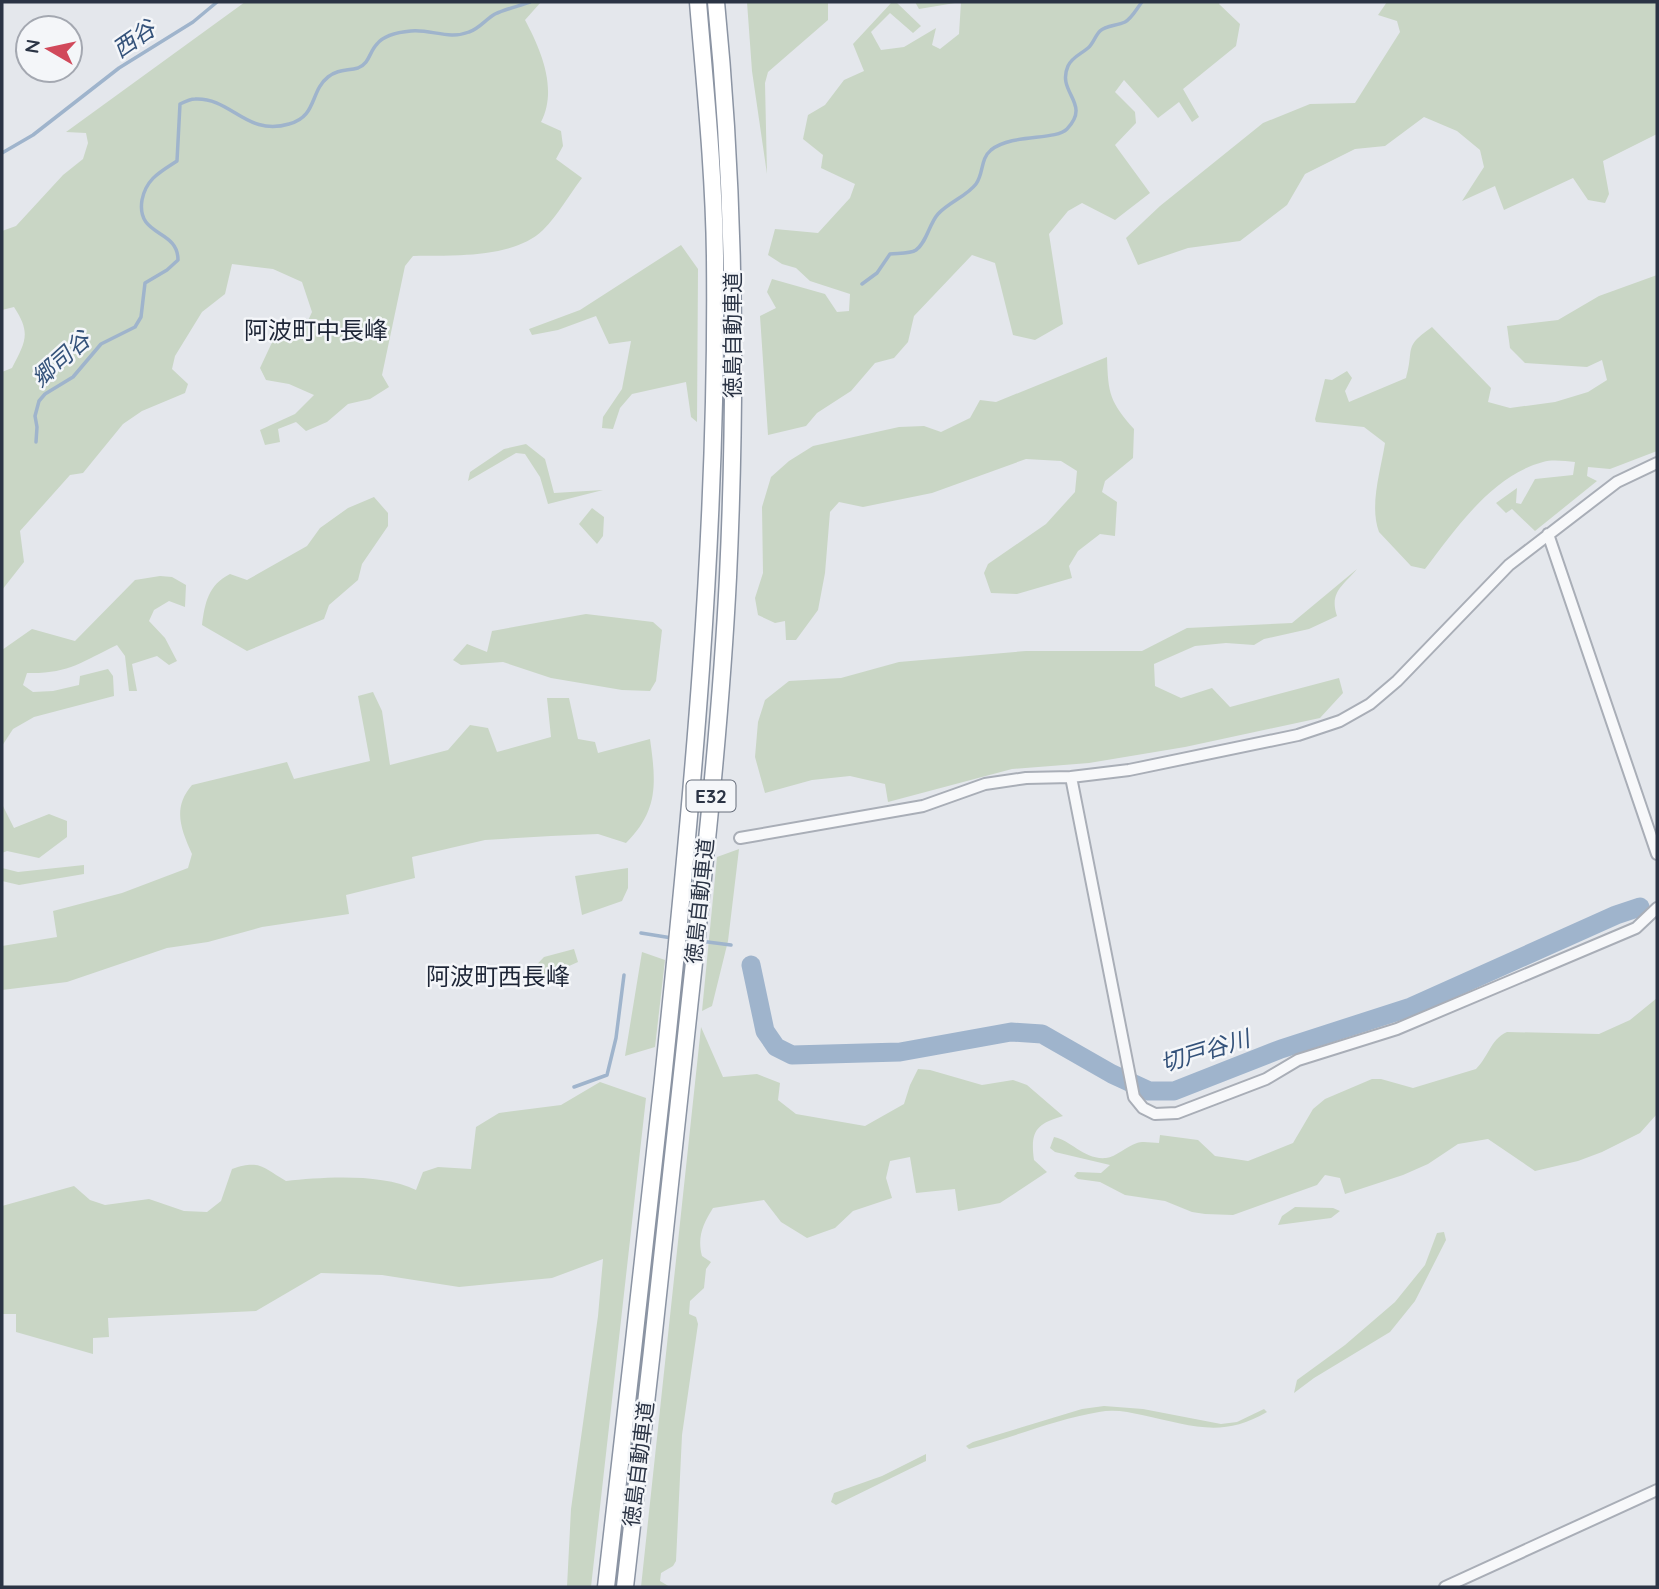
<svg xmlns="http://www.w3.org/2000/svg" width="1659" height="1589" viewBox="0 0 1659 1589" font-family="Quicksand,'Noto Sans JP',sans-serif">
  <rect width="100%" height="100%" fill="#e4e7ec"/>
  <path fill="#c9d6c5" d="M245 2H541L525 20C541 50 558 89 541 122L561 131 563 146 556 159 582 178C569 195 558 215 543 230 513 259 452 255 413 256L405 266 382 375 389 387 370 399 348 404 327 422 306 431 296 422 278 429 280 442 265 445 260 430 295 414 314 395 289 384 266 380 260 368 275 336 299 340 312 312 302 282 273 269 232 264 225 294 202 312 175 356 172 369 188 384 185 393 142 411 123 424 83 473 70 475 20 531 24 562 2 590V372L12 368C26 341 31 333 14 307L2 310V231L16 226 63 175 83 159 88 143 86 133 66 132Z
    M747 2H828V20L768 72 765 83 767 174 752 71Z
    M892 2H896L921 26 913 33 890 13 871 32 881 50 904 47 936 28 932 45 940 49 959 34 961 2 919 9 915 2H1220L1219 4 1240 24 1236 46 1183 89 1199 117 1192 122 1179 102 1158 118 1124 80 1115 92 1135 112 1136 123 1115 145 1150 193 1115 220 1082 203 1068 211 1049 234 1063 324 1035 340 1013 335 995 263 972 255 914 316 908 342 894 358 875 363 851 391 817 413 806 426 768 435 760 316 776 308 767 292 772 279 825 294 837 312 849 311 850 294 810 281 796 268 782 264 768 255 775 229 818 233 850 198 855 184 821 168 823 155 803 139 808 115 825 105 844 80 864 71 853 44Z
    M1387 2H1657V134L1603 161 1609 194 1605 203 1588 200 1573 178 1504 210 1495 186 1462 201 1484 167 1480 150 1457 131 1424 117 1385 146 1355 149 1305 174 1287 205 1240 241 1188 248 1138 265 1126 238 1160 206 1263 123 1310 104 1355 103 1400 32 1397 21 1378 15Z
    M681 245 698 269 697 422 691 417 686 382 632 394 620 408 613 429 602 428 603 417 622 389 631 341 609 344 596 316 558 330 532 335 529 329 580 310Z
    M1657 275V451L1610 469 1588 467 1587 476 1597 481 1535 531 1512 509 1506 513 1496 503 1517 488 1516 503 1521 504 1535 479 1573 475 1575 462C1565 461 1552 459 1543 462 1491 476 1456 529 1425 569L1411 566 1379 532C1369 505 1381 470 1385 443L1364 427 1316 422 1315 419 1325 379 1332 380 1347 371 1352 378 1345 391 1349 402 1406 378C1415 348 1402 348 1432 327L1491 388 1488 402 1510 408 1555 402 1588 392 1607 380 1602 360 1587 367 1525 363 1510 348 1507 326 1558 320 1599 296Z
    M1107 357C1108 394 1110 402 1134 429L1133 458 1105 481 1102 492 1117 502 1115 536 1100 534 1078 551 1069 566 1072 578 1017 594 991 593 984 573 988 564 1046 524 1075 492 1077 471 1061 461 1026 459 932 493 863 507 839 502 830 512 825 573 818 610 796 640H786L785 621 775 623 758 615 755 598 763 573 762 507 771 477 789 461 813 446 899 427 924 426 941 432 970 418 980 400 996 402Z
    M526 444 545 459 554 493 603 490 548 504 540 477 525 454 516 453 468 481 470 472 504 449Z
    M374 497 388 513V526L362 564 358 580 329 605 324 619 247 651 202 625C205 603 208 585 230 574L247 580 307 546 320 528 348 508Z
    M592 508 604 517 603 536 597 544 579 524Z
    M1357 569C1343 586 1329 592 1337 616L1309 629 1264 639 1254 645 1226 643 1195 646 1154 664 1155 686 1181 698 1212 688 1230 707 1339 678 1343 693 1320 718 1185 747 1089 763 1012 769 888 802 885 784 850 776 812 780 765 793 755 757 758 722 765 700 789 681 841 678 899 662 1026 651H1142L1187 628 1292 623Z
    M160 576 172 577 186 585 185 607 169 601 154 610 149 621 165 638 177 661 169 665 157 656 132 664 137 691H129L125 656 117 645C81 662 69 674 27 673L23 685 33 692 53 691 79 685 80 676 108 669 113 676 114 696 34 717 13 729 2 746V650L32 629 75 641 135 580Z
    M586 614 653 622 662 630 656 681 650 691 622 690 551 678 503 662 461 665 453 660 467 644 487 652 492 631Z
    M373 692 382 711 390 765 448 750 470 725 488 728 497 752 551 737 547 698H569L578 739 595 742 598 753 650 739C656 782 659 810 626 843L598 834 551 836 485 840 412 857 415 878 346 895 349 914 262 927 208 942 167 948 67 982 2 990V946L57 937 53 911 122 893 188 868 192 854C181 829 172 808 192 785L287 762 294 779 370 761 358 696Z
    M2 804 14 828 49 814 67 821V837L39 858 7 851 2 853Z
    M739 849 728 941 712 1006 702 1011 717 857Z
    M84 865V874L19 885 2 881V868L18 872Z
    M628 868V888L622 901 582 915 575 876Z
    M574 949 578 962 542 978 523 979 544 957Z
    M642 952 665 960 655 1047 625 1056Z
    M1657 998V1114L1640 1133 1602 1152 1578 1161 1535 1171 1488 1139 1458 1144 1428 1164 1403 1175 1345 1194 1340 1178 1325 1175 1317 1185 1233 1215 1205 1214 1192 1212 1165 1201 1125 1195 1100 1182 1078 1179 1074 1176 1077 1172 1101 1173 1110 1165 1055 1152 1050 1148 1054 1137C1071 1140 1084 1160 1106 1158 1116 1157 1127 1146 1137 1143 1143 1141 1152 1143 1159 1143L1160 1135 1198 1140 1215 1156 1248 1161 1293 1143 1313 1109 1325 1099 1372 1079H1381L1413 1088 1476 1069C1489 1056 1490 1040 1507 1032L1599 1034 1630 1020Z
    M701 1027 723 1077 757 1074 780 1083 778 1100 796 1114 865 1126 904 1104 910 1085 918 1069 930 1070 982 1085 1013 1080 1027 1085 1063 1116C1036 1124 1030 1131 1034 1160L1047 1172 1000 1203 958 1211 955 1189 916 1193 910 1157 890 1161 886 1178 892 1198 853 1211 835 1228 807 1238 781 1222 764 1200 713 1208C703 1224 697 1237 702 1256L711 1262 706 1269 704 1288 690 1301 689 1314 696 1317 698 1324 682 1435 676 1561 673 1566 661 1573 660 1581 670 1587H641Z
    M600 1082 646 1098 591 1587H567L571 1509 598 1316 603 1259 552 1278 459 1287 382 1275 321 1273 256 1311 108 1318 109 1337 93 1338V1354L16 1332V1314H2V1206L74 1186 90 1200 105 1205 149 1199 184 1211 207 1212 221 1201 232 1169C260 1159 263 1168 286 1181 323 1177 382 1173 416 1190L423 1172 438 1167 471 1169 476 1127 499 1113 561 1105Z
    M1295 1207 1333 1208 1340 1211 1331 1218 1278 1225 1282 1216Z
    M1444 1232 1446 1240 1415 1301 1390 1332 1314 1378 1294 1393 1297 1380 1345 1345 1395 1302 1425 1265 1437 1233Z
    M1104 1406 1143 1409 1221 1424 1237 1422 1264 1409 1267 1412C1221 1439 1191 1425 1142 1415 1128 1412 1114 1409 1099 1412 1056 1419 1012 1438 969 1449L966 1446 973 1442 1082 1409Z
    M926 1454V1461L836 1505 831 1502 834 1493 882 1476Z"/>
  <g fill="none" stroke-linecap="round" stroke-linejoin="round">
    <path stroke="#9fb4cc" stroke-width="3.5" d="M2 153 33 135 119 68 193 22 217 2
      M862 284 877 273 890 254C898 253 910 254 916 250 927 242 929 224 938 214 949 202 967 196 976 184 984 173 980 159 991 150 1013 133 1055 141 1067 129 1092 103 1056 93 1068 66 1072 57 1081 54 1088 48 1093 44 1095 36 1100 31 1106 25 1117 26 1125 22 1132 18 1137 8 1142 2
      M36 442 37 427 35 416 39 401 45 394 73 377 101 344 135 327 141 317 145 283 167 270 178 260C178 228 136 238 142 200 146 179 160 172 177 161L180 104C184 102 190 99 195 99 231 97 247 137 289 124 317 117 310 91 328 77 338 69 347 71 358 68 370 63 369 52 377 44 384 35 400 32 411 31 431 29 449 40 469 32 479 29 486 19 495 14 506 9 519 6 530 2
      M641 933 672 938
      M700 941 731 945
      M574 1087 607 1075 616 1038 624 975"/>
    <path stroke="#9fb4cc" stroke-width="19" d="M751 965 765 1031 776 1047 792 1055 900 1052 1011 1032 1042 1034 1112 1074 1149 1091H1174L1281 1049 1411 1007 1616 915 1640 907"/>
    <g stroke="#a9aeb7" stroke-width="14">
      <path id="minor" d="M1548 534 1657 854
        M1071 777 1134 1097 1143 1108 1155 1114 1177 1113 1266 1079 1298 1060 1397 1029 1636 928 1657 908
        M740 838 923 806 985 784 1026 778 1071 777 1129 770 1298 735 1340 721 1370 704 1397 681 1509 565 1617 482 1657 463
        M1445 1587 1657 1490"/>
    </g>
    <g stroke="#8b94a3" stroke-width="19">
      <path id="highway" d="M606 1587C626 1418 644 1248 663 1079 692 805 718 533 715 257 714 172 705 86 698 2
        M625 1587C646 1410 665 1232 684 1055 701 896 720 737 728 577 737 385 735 193 716 2"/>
    </g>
    <use href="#minor" stroke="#f7f8fa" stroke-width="10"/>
    <use href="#highway" stroke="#fff" stroke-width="16"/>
  </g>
  <g text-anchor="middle" stroke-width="5" stroke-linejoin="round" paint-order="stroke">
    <rect fill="#f4f6f9" stroke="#676e7b" stroke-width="2" x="686.5" y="780.5" width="49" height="31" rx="5"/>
    <g font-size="19" font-weight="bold" fill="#2b3445">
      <text x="711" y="803">E32</text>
    </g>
    <g font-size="21" fill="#2b3445" stroke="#f4f6f9">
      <text transform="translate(733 335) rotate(-90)" y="7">徳島自動車道</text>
      <text transform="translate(700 901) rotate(-84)" y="7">徳島自動車道</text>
      <text transform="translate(639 1464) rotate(-83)" y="7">徳島自動車道</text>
    </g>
    <g font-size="23" font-style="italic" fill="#34527a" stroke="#f4f6f9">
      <text transform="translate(134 39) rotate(-35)" y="8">西谷</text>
      <text transform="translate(61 359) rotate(-42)" y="8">郷司谷</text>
      <text transform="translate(1205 1051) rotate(-17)" y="8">切戸谷川</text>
    </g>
    <g font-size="24" fill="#1d2536" stroke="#f4f6f9">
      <text x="316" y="339">阿波町中長峰</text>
      <text x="498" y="985">阿波町西長峰</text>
    </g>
  </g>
  <rect width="1659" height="1589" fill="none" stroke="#2b3445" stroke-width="7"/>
  <g transform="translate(49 49) rotate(279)"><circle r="33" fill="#f4f6f9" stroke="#a4a8b1" stroke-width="2"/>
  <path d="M0-5L12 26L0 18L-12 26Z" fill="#d1495b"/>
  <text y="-10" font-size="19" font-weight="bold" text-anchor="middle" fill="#2b3445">N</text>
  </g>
</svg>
